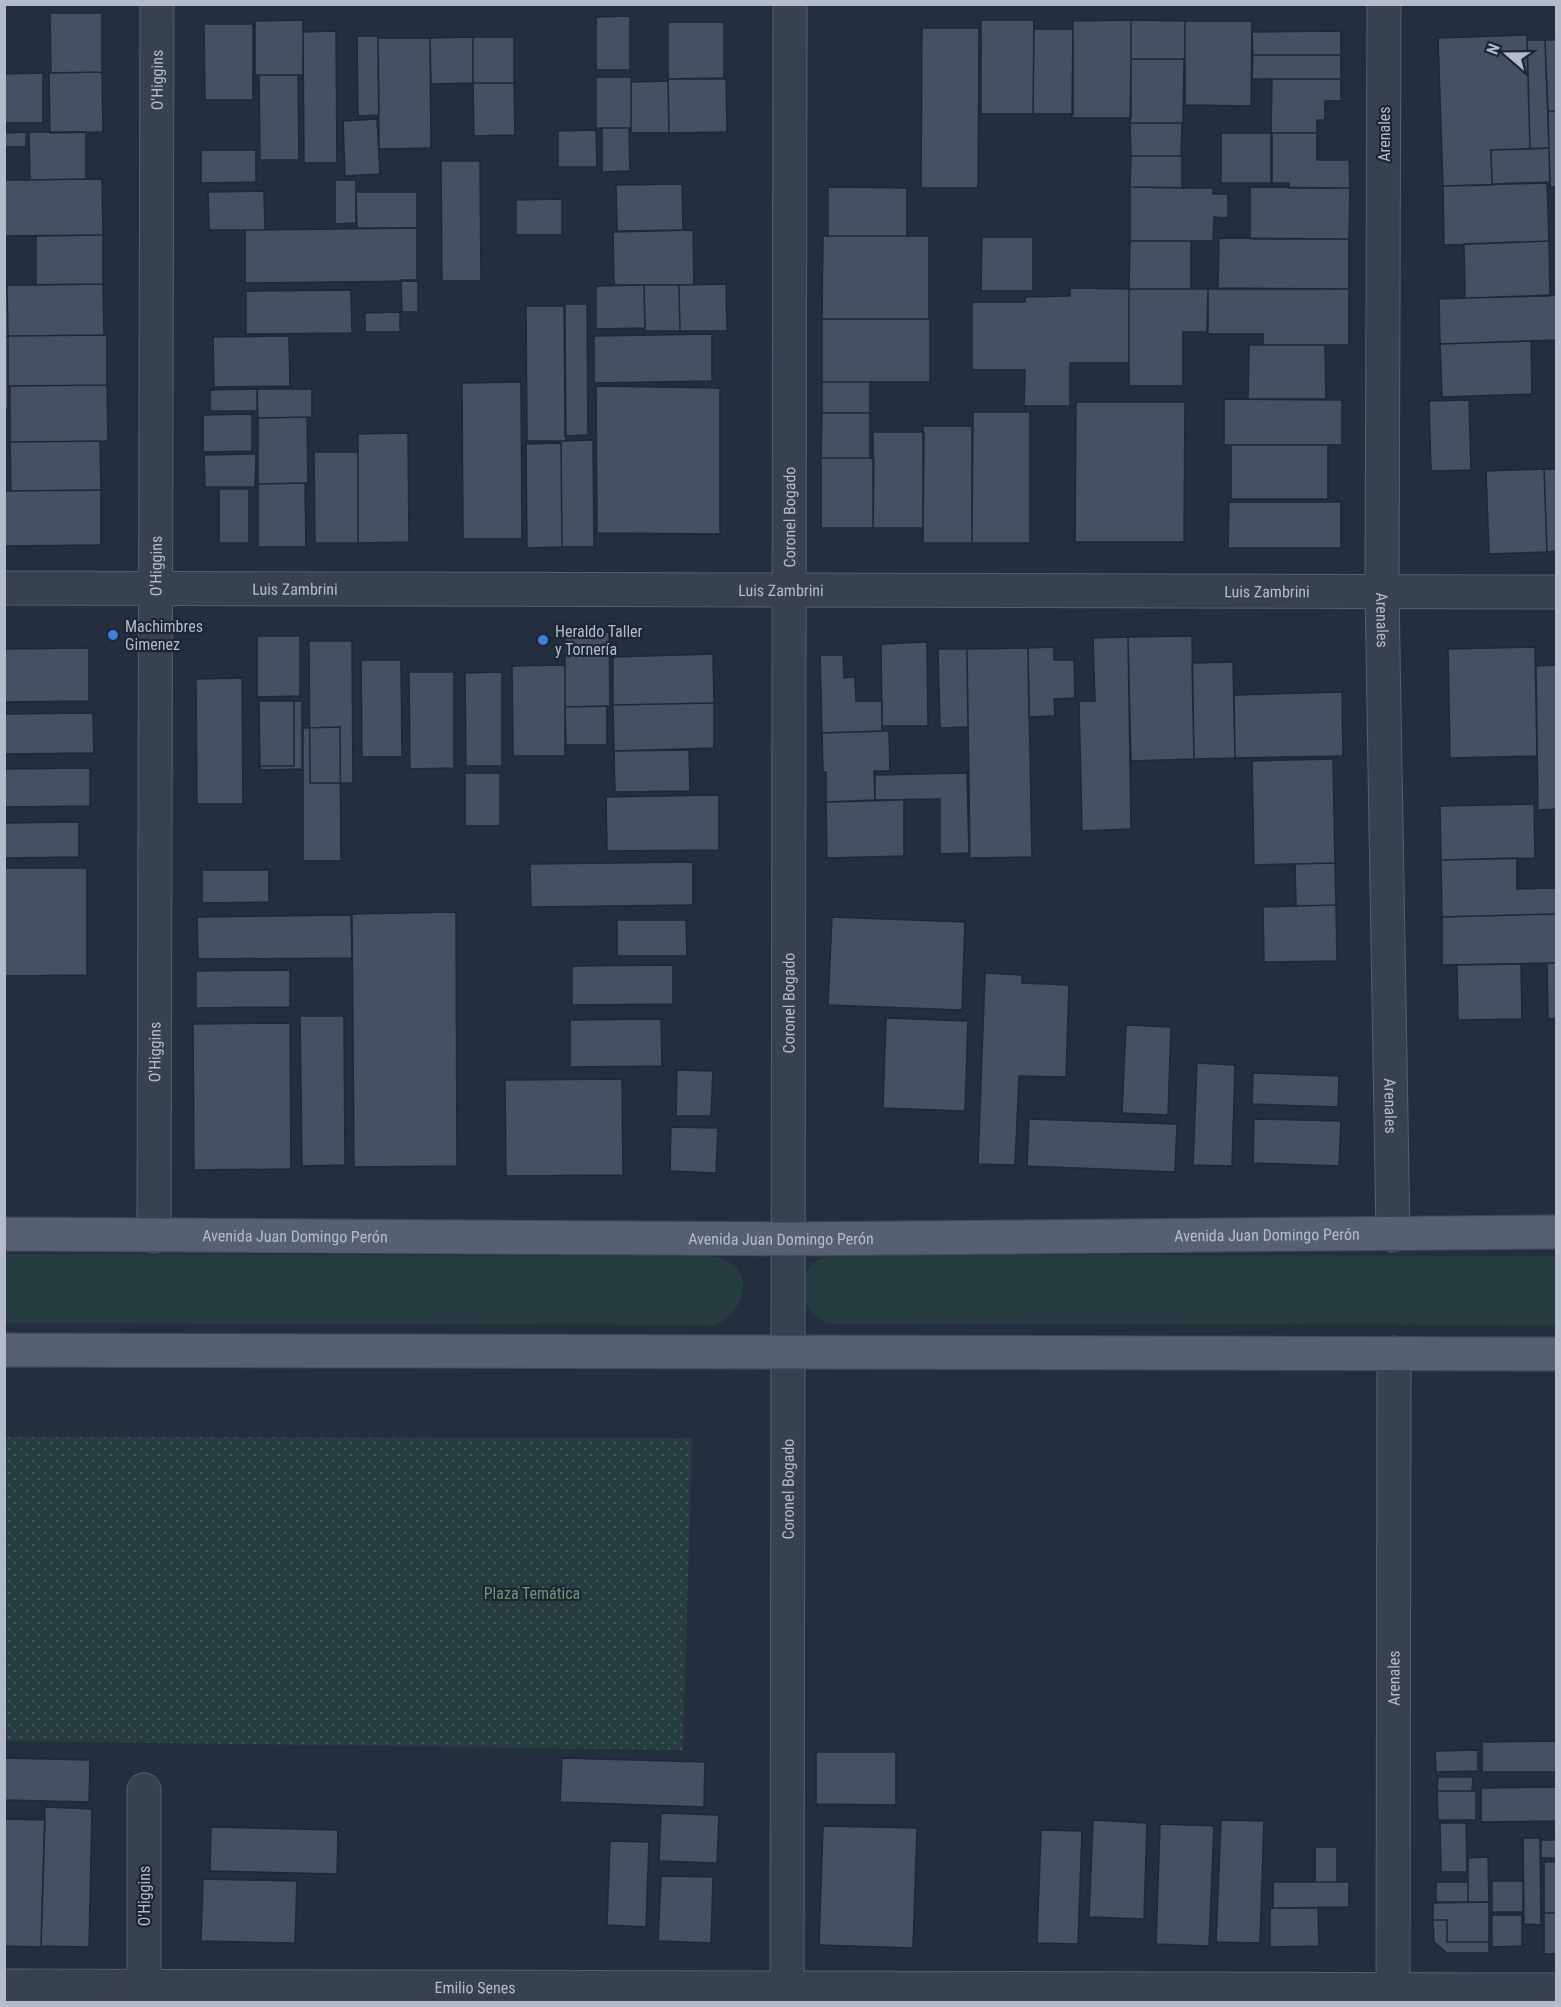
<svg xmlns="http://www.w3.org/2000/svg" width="1561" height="2007" viewBox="0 0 1561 2007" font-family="'Roboto Condensed',sans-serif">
  <defs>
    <pattern id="park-dots" width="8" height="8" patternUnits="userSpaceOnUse" patternTransform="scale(1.5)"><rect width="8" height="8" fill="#263c3f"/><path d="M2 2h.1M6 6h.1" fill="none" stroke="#435659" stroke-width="1.8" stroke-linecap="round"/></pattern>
  </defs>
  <rect width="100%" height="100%" fill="#242f3e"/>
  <path fill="#263c3f" d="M5 1254 710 1256C755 1261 751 1308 716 1325L5 1323Z
    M840 1254 1556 1256V1325L827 1324C823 1320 816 1317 812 1312 800 1299 800 1277 813 1264 821 1257 830 1256 840 1254Z"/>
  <path fill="url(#park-dots)" d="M5 1437 692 1438 683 1750 5 1741Z"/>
  <path fill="#455162" stroke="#1f2835" stroke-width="1.5" d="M50 13H102V72L51 73Z
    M630 16V70H596V17Z
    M303 20V75H255V21Z
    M981 20H1034L1033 114H981Z
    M1131 20V118H1072L1073 21Z
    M1131 20 1185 21V59H1131Z
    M1185 21H1252L1251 106 1185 105Z
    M668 22H724V78L668 79Z
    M204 24H253V100H205Z
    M922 28H979L978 188H921Z
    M1034 29H1073V114H1033Z
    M336 31 337 163H304L303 32Z
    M1341 31V55H1253L1252 32Z
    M1527 35 1530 149 1491 150 1492 185 1443 186 1438 38Z
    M357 36H378L379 115 358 116Z
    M473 37H514V83H473Z
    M473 37V83L431 84 430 38Z
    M378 38H430L431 148 379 149Z
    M1527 40H1545L1549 148 1530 149Z
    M1545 40H1556V111H1548Z
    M1253 55H1341V79H1252Z
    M1131 59H1184L1183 123H1130Z
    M102 72 103 132 50 133 49 73Z
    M43 73V123H4V74Z
    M259 75H298L299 160H260Z
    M596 77H631V128H596Z
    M668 79H726L727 132 669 133Z
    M1272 79H1341V101H1325V120H1317V133H1271Z
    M668 81 669 133H631V82Z
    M473 83H514L515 135 474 136Z
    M1548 111H1556V187H1550Z
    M377 119 380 174 345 176 343 121Z
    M1130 123H1182L1181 156H1131Z
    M602 128H629L630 171 602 172Z
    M596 130 597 167H558V131Z
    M26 132V147H4V133Z
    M29 132H86V179L30 180Z
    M1221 133H1271V183H1221Z
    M1272 133H1317V160H1349L1350 188H1289V183H1272Z
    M1549 148 1550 182 1492 184 1491 150Z
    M201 150H256V182L201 183Z
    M1131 156H1182V188L1130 187Z
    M441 161H480L481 281H442Z
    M102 179 103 235 4 236V180Z
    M335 180H356V223L335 224Z
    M1547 183 1549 241 1444 245 1443 186Z
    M682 184 683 230 617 231 616 185Z
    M828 187 907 188V236H828Z
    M1130 187 1213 188V194H1228V218L1214 217 1213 241H1130Z
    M1250 187 1350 188 1349 239H1250Z
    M264 191 265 230H209L208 192Z
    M356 192H417V228H357Z
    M562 199V235H516V200Z
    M417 228V281L245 283V230Z
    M693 230 694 285H614L613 232Z
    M103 235V284L36 285V236Z
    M823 236H929V319H822Z
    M982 237H1033V291H981Z
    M1219 238 1349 239V289L1218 288Z
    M1130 241H1191V289H1129Z
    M1549 241 1550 296 1465 298 1464 244Z
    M401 280H418V312H402Z
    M103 284 104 335 8 336 7 285Z
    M726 284 727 331H680L679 285Z
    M644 285 645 328 596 329V286Z
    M644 285H679L680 331H645Z
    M4 286H7L8 336 4 337Z
    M1070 288 1129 289V363H1070V406H1024L1025 370H972V302H1025V297L1070 296Z
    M1129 289H1208L1207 332H1183V386H1129Z
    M1208 289H1349V345H1263V334H1208Z
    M351 290 352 333 246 334V291Z
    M1556 295V340L1440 344 1439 299Z
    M564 304H587L588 435 565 436Z
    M526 306H565L566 441H527Z
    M400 312V332H365V313Z
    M822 319H930V382H822Z
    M712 334V381L594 383V336Z
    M107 335V385L8 386V336Z
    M8 336V409L4 410V337Z
    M289 336 290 386 214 387 213 337Z
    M1531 341 1532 394 1442 397 1440 344Z
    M1249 345H1325L1326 399H1248Z
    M521 382 522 539H463L462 383Z
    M822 382H870V413H822Z
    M107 385 108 441 10 442V386Z
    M596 386 720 388V534L597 533Z
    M257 389H312V417L258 418Z
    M257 389V411H210V390Z
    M1224 399 1342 400V445H1224Z
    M1469 400 1471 470 1431 471 1429 401Z
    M1076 402H1185L1184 542H1075Z
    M973 412H1030V543H972Z
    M822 413H870V458H821Z
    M252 414V451L203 452V415Z
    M307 417 308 483 258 484V418Z
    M923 426H972V543H923Z
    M873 432H924L923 528H873Z
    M408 433 409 542 358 543V434Z
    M593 440 594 547H562L561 441Z
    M100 441 101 490 11 491 10 442Z
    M561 443 562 547 527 548 526 444Z
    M1231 445H1328V499H1231Z
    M314 452H358V543H315Z
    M256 454 255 487H205L204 455Z
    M821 458H874L873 528H821Z
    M1544 469H1556V551L1547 552Z
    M1544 469 1547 552 1489 554 1486 471Z
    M305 483 306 547H258V484Z
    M219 489H249V543H219Z
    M101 490V545L4 546V491Z
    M1229 502H1341V548H1228Z
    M609 632 610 706 565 707V633Z
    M257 636H300V696L257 697Z
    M1192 636 1194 759 1131 761 1128 637Z
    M1128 637 1131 829 1082 831 1079 701H1095L1093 638Z
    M309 641H352L353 783H310Z
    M927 642 928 726H882L881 644Z
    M1054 647V660H1074L1075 698 1054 699 1055 716 1029 717 1028 648Z
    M1535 647 1537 756 1450 758 1448 649Z
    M89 648V701L4 702V649Z
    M1028 648 1032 857 970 858 967 649Z
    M938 649H967L968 727 940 728Z
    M713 654 714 703 613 705V657Z
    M820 655H843L844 678 855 677 856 701H882V731L822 733Z
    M361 660H401L402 757H362Z
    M1233 662 1235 758 1194 759 1192 663Z
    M565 665V756H513L512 666Z
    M1556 665V809L1538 810 1536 666Z
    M409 672H454V768L410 769Z
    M502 672V766H466L465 673Z
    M242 678 243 804H197L196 679Z
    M1342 692 1343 756 1235 758 1234 695Z
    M259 701H294V766H259Z
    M259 701H302V769L260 770Z
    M714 703V748L614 751 613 705Z
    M607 706V745H566L565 707Z
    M93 713 94 753 4 754V714Z
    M340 727 341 861H303V728Z
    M889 731 890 771H874L875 800 826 802V772H823L822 733Z
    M689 750 690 791 615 792 614 751Z
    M1333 759 1335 863 1254 865 1252 761Z
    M90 768V806L4 807V769Z
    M465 773H500V826H465Z
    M967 773 969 853 940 854V799L875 800V775Z
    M719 795V850L607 851 606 797Z
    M904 800V856L827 858 826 802Z
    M1534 804 1535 858 1441 860 1440 806Z
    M79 822V857L4 858V823Z
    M1517 858V889L1556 888V914L1442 917 1441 860Z
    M693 862V905L531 907 530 864Z
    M1335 863 1336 905 1296 906 1295 864Z
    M4 868H87V975L4 976Z
    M202 870H269V902L202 903Z
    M1336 905 1337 961 1264 962 1263 907Z
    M456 912 457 1166 354 1167 352 914Z
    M1556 914V963L1442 965V917Z
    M351 915 352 958 198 959 197 917Z
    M832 917 965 922 962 1010 828 1005Z
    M617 920H686L687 956H617Z
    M1547 963H1556V1018L1548 1019Z
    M1521 964 1522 1019 1458 1020 1457 965Z
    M673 965V1004L572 1005V966Z
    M290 970V1007L196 1008V971Z
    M985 973 1022 975V983L1069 985 1066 1077 1019 1076 1015 1165 978 1164Z
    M300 1016H344L345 1165 302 1166Z
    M886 1018 968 1021 965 1111 883 1108Z
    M661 1019 662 1066 570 1067V1020Z
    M290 1023 291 1169 194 1170 193 1024Z
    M1126 1025 1171 1027 1168 1115 1122 1113Z
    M1197 1063 1235 1065 1232 1166 1193 1165Z
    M677 1070 713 1071 711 1116H676Z
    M1253 1073 1339 1076 1338 1107 1252 1104Z
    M622 1079 623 1175 506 1176 505 1080Z
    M1029 1119 1177 1124 1175 1172 1027 1166Z
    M1254 1119 1341 1121 1339 1166 1253 1163Z
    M671 1127 718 1128 716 1173 670 1171Z
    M1556 1741V1772H1482V1742Z
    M1478 1750V1771L1436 1772 1435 1751Z
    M816 1752H896V1805L816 1804Z
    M4 1758 90 1760 89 1802 4 1800Z
    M562 1758 705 1762 704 1807 560 1802Z
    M1438 1777H1473L1472 1791H1437Z
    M1556 1787V1821L1481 1822V1788Z
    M1437 1791H1476V1820H1438Z
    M45 1807 92 1809 89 1947 41 1946Z
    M661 1813 719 1815 717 1863 659 1861Z
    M4 1819 45 1820 41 1947 4 1946Z
    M1093 1820 1147 1823 1144 1919 1089 1917Z
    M1221 1820 1264 1821 1260 1943 1216 1942Z
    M1440 1823H1466L1467 1872H1441Z
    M1160 1824 1214 1826 1209 1946 1156 1944Z
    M823 1826 917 1828 913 1948 819 1945Z
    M211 1827 338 1830 337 1874 210 1871Z
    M1041 1830 1082 1831 1078 1944 1037 1943Z
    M1523 1838H1540L1541 1925 1524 1924Z
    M1541 1840H1556V1858H1541Z
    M610 1841 649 1842 646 1927 607 1925Z
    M1315 1847H1337V1882H1315Z
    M1488 1857 1489 1902H1468V1858Z
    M1544 1862H1556V1913H1544Z
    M661 1876 713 1877 711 1943 658 1941Z
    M203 1879 297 1881 295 1943 201 1941Z
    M1492 1881H1523V1912H1492Z
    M1273 1882H1349V1907L1273 1908Z
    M1436 1882H1468V1902H1436Z
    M1489 1902V1942H1447V1920H1433V1903Z
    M1270 1908H1318L1319 1946 1270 1947Z
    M1544 1913H1556V1954H1544Z
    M1492 1915H1522V1946L1492 1947Z
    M1433 1920H1447V1942H1489V1953H1447L1434 1942Z"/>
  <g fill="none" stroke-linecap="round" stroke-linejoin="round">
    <g stroke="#565f6c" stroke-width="35">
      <g id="street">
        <path id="s1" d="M1384 4 1382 592 1393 1235"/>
        <path id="s2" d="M4 588 1556 592"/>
        <path id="s3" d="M154 1236 157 4"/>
        <path id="s4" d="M4 1986 1556 1990"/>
        <path d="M144 2002V1790"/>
        <path id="s5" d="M787 2002 790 4"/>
        <path id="s6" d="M1393 2002 1394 1353"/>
      </g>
    </g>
    <g stroke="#414a57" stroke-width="35">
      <g id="primary">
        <path id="s7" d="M4 1234 788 1239 1556 1232"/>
        <path d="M4 1350 1556 1354"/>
      </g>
    </g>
    <use href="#street" stroke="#38414e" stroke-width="33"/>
    <use href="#primary" stroke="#56606e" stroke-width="33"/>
  </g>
  <g fill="#3f7fe0" stroke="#1d2633" stroke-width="2">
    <circle cx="113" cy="635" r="6"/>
    <circle cx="543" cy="640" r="6"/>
  </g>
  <g text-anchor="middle" stroke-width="4.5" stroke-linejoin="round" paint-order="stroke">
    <g font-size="16" fill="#b4bcc9" stroke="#1d2633">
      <text dy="6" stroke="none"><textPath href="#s3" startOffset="1156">O'Higgins</textPath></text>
      <text transform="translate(1384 134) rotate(-90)" y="6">Arenales</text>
      <text dy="6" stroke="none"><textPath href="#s5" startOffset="1485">Coronel Bogado</textPath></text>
      <text dy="6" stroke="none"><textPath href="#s3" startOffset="670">O'Higgins</textPath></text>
      <text dy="6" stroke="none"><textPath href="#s2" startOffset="291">Luis Zambrini</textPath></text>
      <text dy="6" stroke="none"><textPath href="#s2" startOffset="777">Luis Zambrini</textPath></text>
      <text dy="6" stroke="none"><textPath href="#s2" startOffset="1263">Luis Zambrini</textPath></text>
      <text dy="6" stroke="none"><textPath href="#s1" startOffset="616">Arenales</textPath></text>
      <text dy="6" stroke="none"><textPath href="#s5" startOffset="999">Coronel Bogado</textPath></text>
      <text dy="6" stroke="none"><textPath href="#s3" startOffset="184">O'Higgins</textPath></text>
      <text dy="6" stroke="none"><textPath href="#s1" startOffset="1102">Arenales</textPath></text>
      <text dy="6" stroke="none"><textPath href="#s7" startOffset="1263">Avenida Juan Domingo Perón</textPath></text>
      <text dy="6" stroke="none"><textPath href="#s7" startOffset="291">Avenida Juan Domingo Perón</textPath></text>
      <text dy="6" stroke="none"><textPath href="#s7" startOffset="777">Avenida Juan Domingo Perón</textPath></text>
      <text dy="6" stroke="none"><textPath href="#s5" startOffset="513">Coronel Bogado</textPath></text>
      <text dy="6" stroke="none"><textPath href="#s6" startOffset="324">Arenales</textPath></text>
      <text transform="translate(144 1896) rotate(-90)" y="6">O'Higgins</text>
      <text dy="6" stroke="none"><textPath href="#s4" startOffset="471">Emilio Senes</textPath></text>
    </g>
    <g font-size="16" fill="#b4bcc9" stroke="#1d2633" text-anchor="start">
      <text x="125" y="632">Machimbres<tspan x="125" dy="18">Gimenez</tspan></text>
      <text x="555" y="637">Heraldo Taller<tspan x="555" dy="18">y Tornería</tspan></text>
    </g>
    <g font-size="16" fill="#6b9a76" stroke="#1d2633">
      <text x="532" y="1599">Plaza Temática</text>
    </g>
  </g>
  <rect width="1561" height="2007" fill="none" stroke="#b4bcc9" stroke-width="12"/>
  <g transform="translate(1507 54) rotate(290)" stroke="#1d2633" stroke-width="4.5" paint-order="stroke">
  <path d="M0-4.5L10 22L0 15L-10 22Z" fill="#b4bcc9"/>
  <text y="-9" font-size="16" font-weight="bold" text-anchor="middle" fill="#b4bcc9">N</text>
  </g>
</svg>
